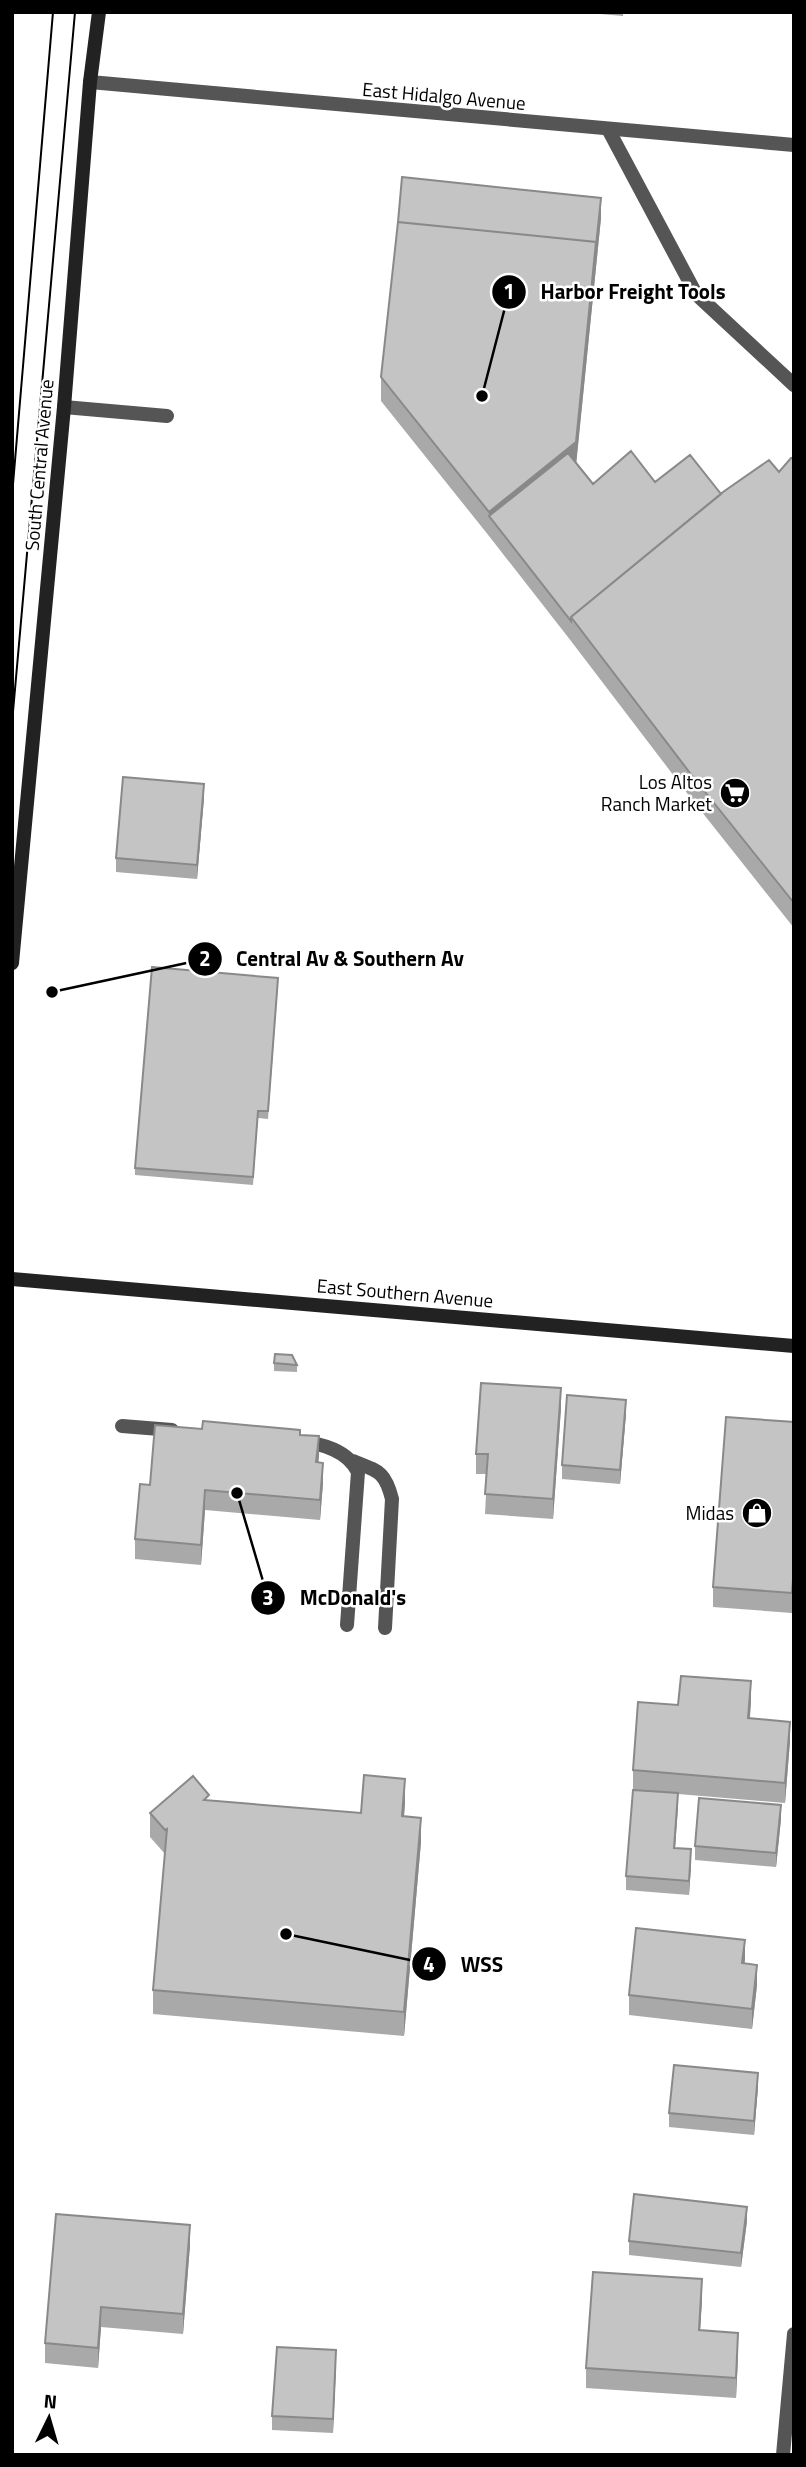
<svg xmlns="http://www.w3.org/2000/svg" width="806" height="2467" viewBox="0 0 806 2467" font-family="'Titillium Web',sans-serif">
  <rect width="100%" height="100%" fill="#fff"/>
  <g fill="none" stroke-linecap="round" stroke-linejoin="round">
    <path stroke="#555" stroke-width="14" d="M608 129 696 294 794 385
      M64 407 167 416
      M122 1426 172 1430
      M300 1442C322 1443 348 1451 358 1472L347 1625
      M353 1461C378 1471 385 1471 392 1499L385 1628"/>
    <path stroke="#555" stroke-width="14" d="M90 82 794 145
      M783 2455 794 2334"/>
    <path stroke="#222" stroke-width="14" d="M12 963 64 407 90 82 99 12
      M12 1279 794 1346"/>
    <path stroke="#000" stroke-width="2" d="M12 496 53 12
      M12 723 75 12"/>
  </g>
  <path fill="#a9a9a9" d="M577 12H623V16Z
    M601 218 576 463 593 484 655 482 721 494 779 472 794 458V928L690 797 571 641 489 536 381 401V377Z
    M204 798 197 879 116 872V858Z
    M278 985 268 1119 258 1118 253 1185 135 1175V1168Z
    M274 1363 297 1365V1372L274 1371Z
    M561 1408 553 1519 485 1514 487 1474H476V1454Z
    M626 1414 620 1484 562 1479V1465Z
    M794 1422 792 1613 713 1607V1587Z
    M202 1429 300 1435 319 1456 318 1463 323 1483 320 1520 205 1510 201 1565 135 1559V1539L150 1485Z
    M751 1701 750 1718 790 1741 785 1803 678 1794 675 1848 691 1864 689 1895 626 1890V1876L633 1790V1770L678 1705Z
    M209 1800 361 1813 405 1803 404 1816 421 1842 404 2036 153 2014V1990L165 1854 150 1837V1813Z
    M781 1819 776 1867 695 1860V1846Z
    M744 1964 757 1985 752 2029 629 2015V1995Z
    M758 2087 754 2135 669 2127V2113Z
    M747 2221 741 2267 629 2255V2241Z
    M190 2245 183 2334 101 2327 98 2368 45 2363V2343Z
    M702 2299 700 2330 738 2353 736 2398 586 2388V2368Z
    M336 2365 333 2433 272 2430V2416Z"/>
  <path fill="#898989" d="M601 198V218L576 466 489 516V536V512L596 242Z
    M204 784V798L197 879V865Z
    M561 1388V1408L553 1519V1499Z
    M626 1400V1414L620 1484V1470Z
    M319 1436V1456L316 1482V1462Z
    M323 1463V1483L320 1520V1500Z
    M205 1490V1510L201 1565V1545Z
    M794 1565V1585L792 1613V1593Z
    M751 1681V1701L748 1738V1718Z
    M790 1722V1741L785 1803V1783Z
    M405 1779V1803L402 1840V1816Z
    M678 1793V1807L674 1863V1848Z
    M781 1805V1819L776 1867V1853Z
    M421 1818V1842L404 2036V2012Z
    M691 1849V1864L689 1895V1881Z
    M745 1940V1960L742 1983V1963Z
    M757 1965V1985L752 2029V2009Z
    M758 2073V2087L754 2135V2121Z
    M747 2207V2221L741 2267V2253Z
    M190 2225V2245L183 2334V2314Z
    M702 2279V2299L699 2350V2330Z
    M101 2307V2327L98 2368V2348Z
    M738 2333V2353L736 2398V2378Z
    M336 2350V2365L333 2433V2419Z"/>
  <path fill="#c4c4c4" stroke="#898989" stroke-width="2" d="M402 177 601 198 596 246V242L398 222Z
    M398 222 596 242 576 442 489 512 381 377Z
    M631 451 655 482 690 455 721 494 571 617V621L489 516 568 453 593 484Z
    M791 458H794V903L690 773 571 617 723 492 769 460 779 472Z
    M123 777 204 784 197 865 116 858Z
    M152 967 278 978 268 1111H258L253 1177 135 1168Z
    M275 1354 292 1355 297 1365 274 1363Z
    M481 1383 561 1388 553 1499 485 1494 488 1454H476Z
    M567 1395 626 1400 620 1470 562 1465Z
    M726 1417 794 1422V1565L792 1593 713 1587Z
    M203 1421 300 1430V1435L319 1436 316 1462 323 1463 320 1500 205 1490 201 1545 135 1539 140 1484 150 1485 155 1425 202 1429Z
    M681 1676 751 1681 748 1718 790 1722 785 1783 633 1770 638 1702 678 1705Z
    M364 1775 405 1779 402 1816 421 1818 404 2012 153 1990 167 1829 165 1830 150 1813 193 1776 209 1795 204 1800 361 1813Z
    M633 1790 678 1793 674 1848 691 1849 689 1881 626 1876Z
    M699 1798 781 1805 776 1853 695 1846Z
    M636 1928 745 1940 742 1963 757 1965 752 2009 629 1995Z
    M674 2065 758 2073 754 2121 669 2113Z
    M634 2194 747 2207 741 2253 629 2241Z
    M56 2214 190 2225 183 2314 101 2307 98 2348 45 2343Z
    M593 2272 702 2279 699 2330 738 2333 736 2378 586 2368Z
    M277 2347 336 2350 333 2419 272 2416Z"/>
  <defs>
    <g id="supermarket-disc" transform="scale(1.575)"><circle r="9.5" fill="#000" stroke="#fff"/><path d="M-6-5.5h2.5l.6 2H6L4.5 2H-2.5L-4.4-4H-6ZM-1.5 3.2a1.3 1.3 0 1 0 .1 0ZM3 3.2a1.3 1.3 0 1 0 .1 0Z" fill="#fff"/></g>
    <g id="shop-disc" transform="scale(1.575)"><circle r="9.5" fill="#000" stroke="#fff"/><path d="M-5-2.5h2.3a2.7 3.5 0 0 1 5.4 0H5L5.5 6h-11ZM-1.5-2.5h3a1.5 2.3 0 0 0-3 0Z" fill="#fff"/></g>
  </defs>
  <g fill-rule="evenodd">
    <use href="#supermarket-disc" x="735" y="793"/>
    <use href="#shop-disc" x="757" y="1513"/>
  </g>
  <g text-anchor="middle" stroke-width="5" stroke-linejoin="round" paint-order="stroke">
    <g font-size="19" fill="#000" stroke="#fff">
      <text transform="translate(444 96) rotate(5)" y="7">East Hidalgo Avenue</text>
      <text transform="translate(39 465) rotate(-85)" y="7">South Central Avenue</text>
      <text transform="translate(405 1293) rotate(5)" y="7">East Southern Avenue</text>
    </g>
    <g font-size="19" fill="#000" stroke="#fff" text-anchor="end">
      <text x="712" y="789">Los Altos<tspan x="712" dy="22">Ranch Market</tspan></text>
      <text x="734" y="1520">Midas</text>
    </g>
  </g>
  <path fill="none" stroke="#000" stroke-width="2.5" d="M482 396L509 292M52 992L205 959M237 1493L268 1598M286 1934L429 1964"/>
  <g fill="#000" stroke="#fff" stroke-width="2.5">
    <circle cx="482" cy="396" r="7"/>
    <circle cx="52" cy="992" r="7"/>
    <circle cx="237" cy="1493" r="7"/>
    <circle cx="286" cy="1934" r="7"/>
    <circle cx="509" cy="292" r="18"/>
    <circle cx="205" cy="959" r="18"/>
    <circle cx="268" cy="1598" r="18"/>
    <circle cx="429" cy="1964" r="18"/>
  </g>
  <g font-size="21" text-anchor="middle" font-weight="bold" fill="#fff">
    <text x="509" y="299">1</text>
    <text x="205" y="966">2</text>
    <text x="268" y="1605">3</text>
    <text x="429" y="1972">4</text>
  </g>
  <g font-size="21" text-anchor="middle" font-weight="bold" fill="#000" stroke="#fff" stroke-width="5" stroke-linejoin="round" paint-order="stroke">
    <text x="633" y="299">Harbor Freight Tools</text>
    <text x="350" y="966">Central Av &amp; Southern Av</text>
    <text x="353" y="1605">McDonald's</text>
    <text x="482" y="1972">WSS</text>
  </g>
  <rect width="806" height="2467" fill="none" stroke="#000000" stroke-width="28"/>
  <g transform="translate(49 2418) rotate(5)" stroke="#ffffff" stroke-width="5" paint-order="stroke">
  <path d="M0-5L12 26L0 18L-12 26Z" fill="#000000"/>
  <text y="-10" font-size="19" font-weight="bold" text-anchor="middle" fill="#000000">N</text>
  </g>
</svg>
